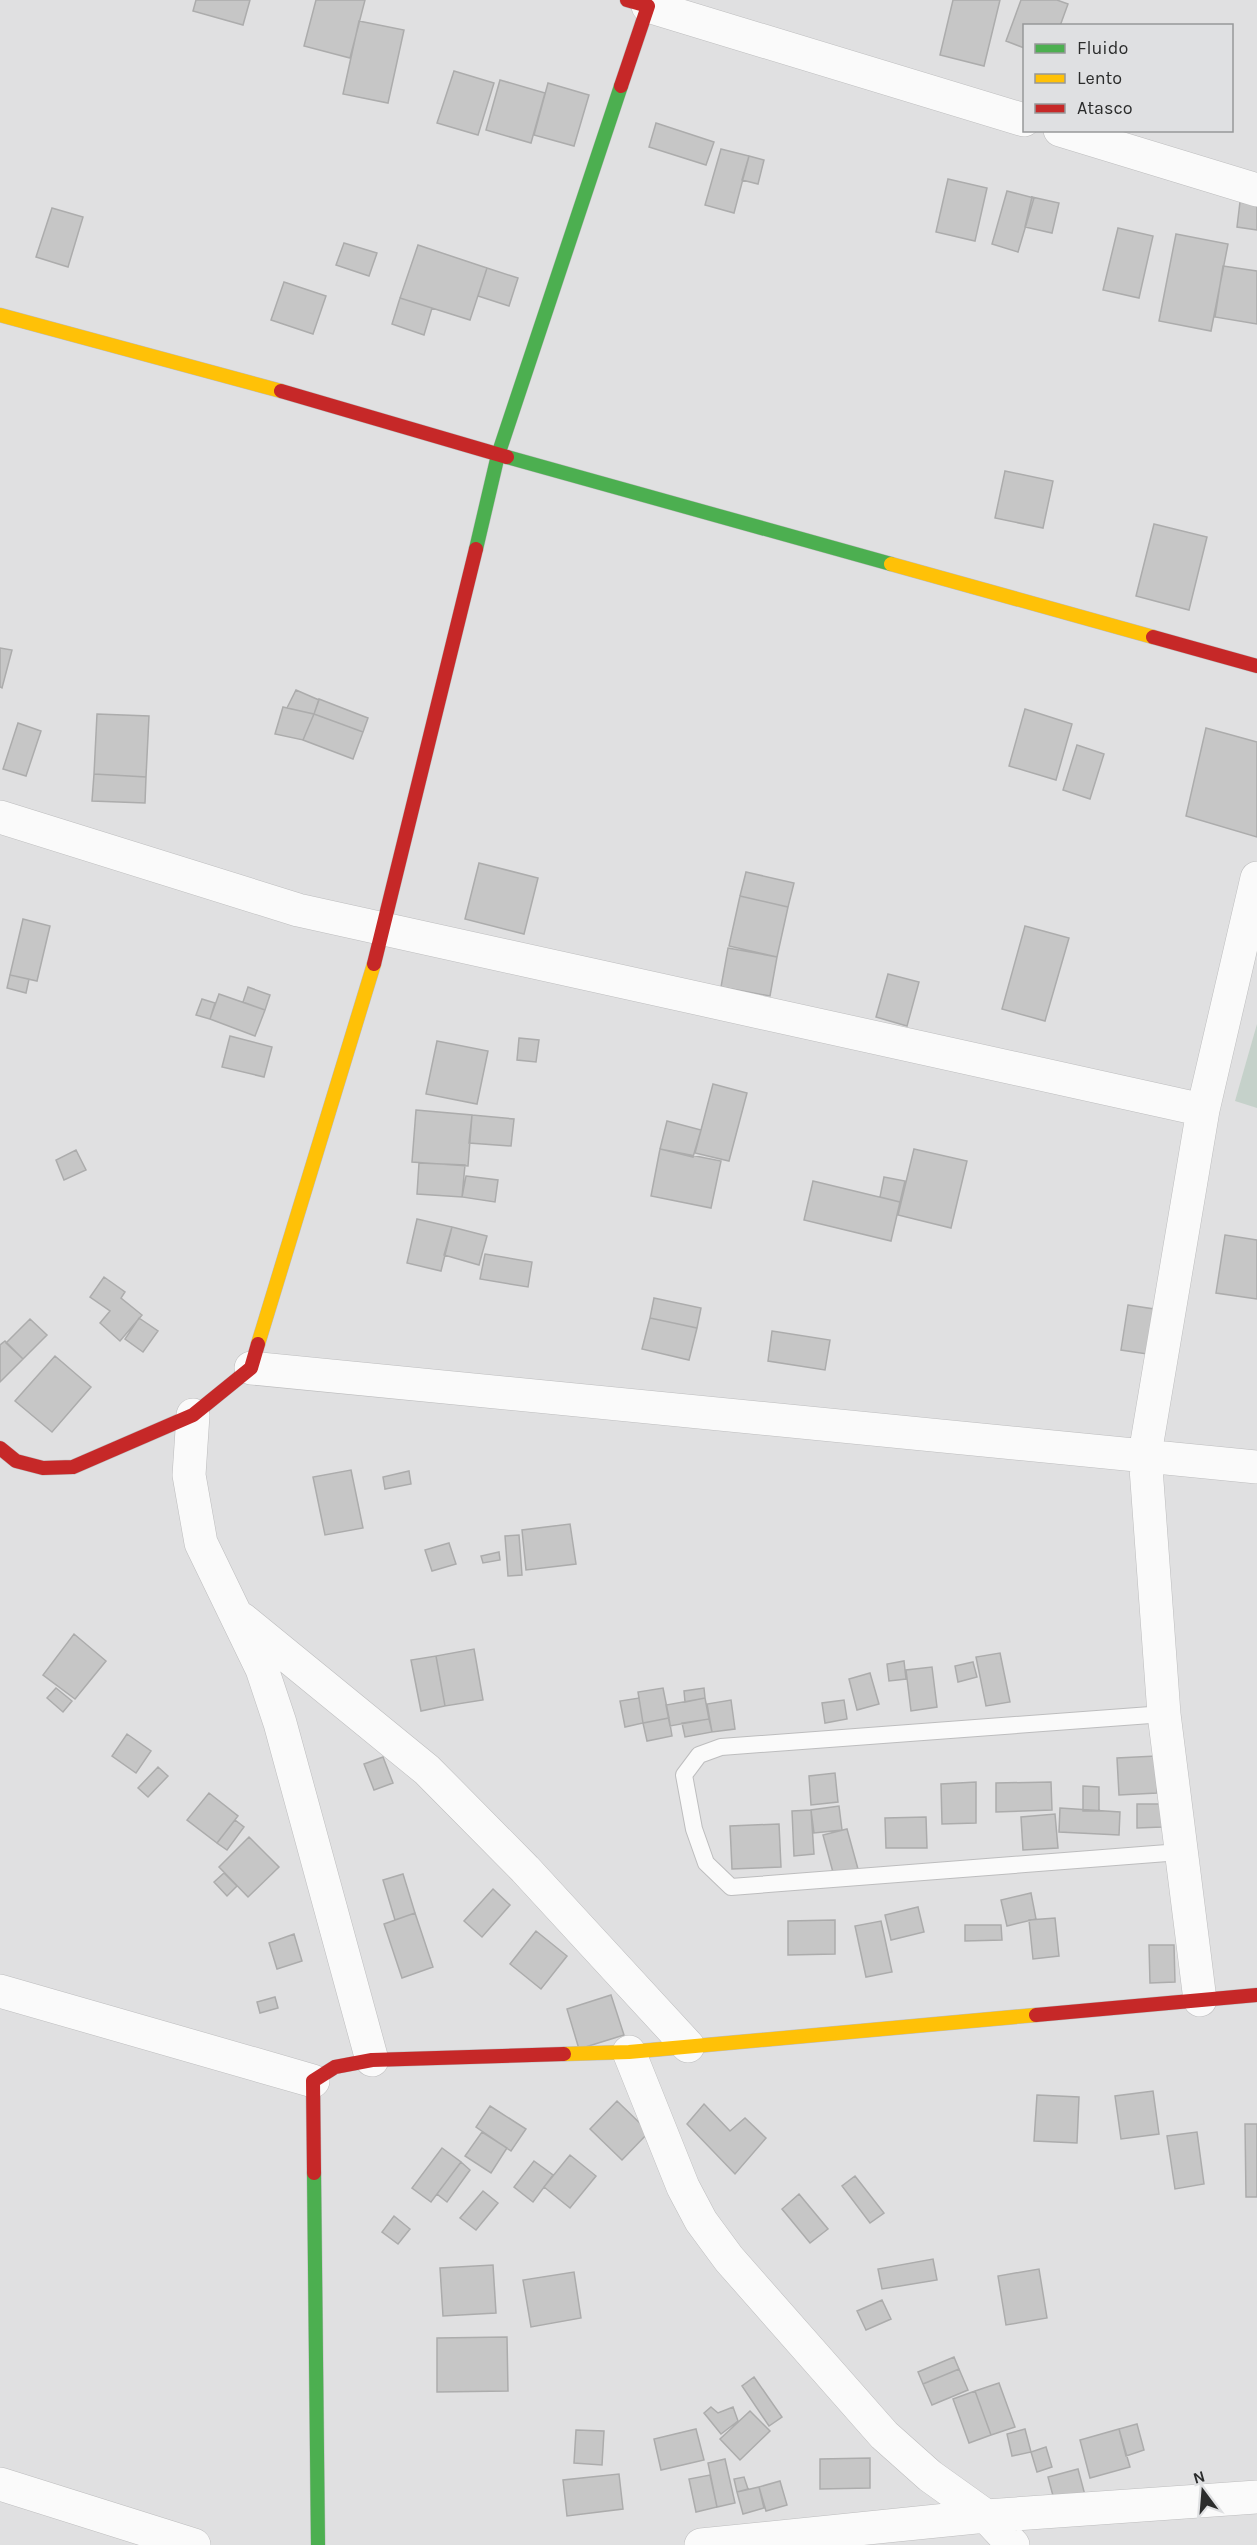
<svg xmlns="http://www.w3.org/2000/svg" width="1257" height="2545" viewBox="0 0 1257 2545" font-family="Karla,sans-serif">
  <rect width="100%" height="100%" fill="#e0e0e1"/>
  <path fill="#c5d1ca" d="M1257 1024V1108L1235 1101Z"/>
  <path fill="#c6c6c6" stroke="#acacac" stroke-width="1.5" d="M250 0 243 25 193 11 196 0Z
    M316 0H365L350 58 304 46Z
    M953 0H1000L984 66 940 55Z
    M1021 0H1057L1068 4 1060 26H1024V48L1006 41Z
    M359 21 404 30 388 103 343 94Z
    M454 71 494 83 478 135 437 123Z
    M500 80 545 93 531 143 486 130Z
    M548 83 589 95 574 146 534 135Z
    M656 123 714 142 706 165 649 147Z
    M721 149 749 156 734 213 705 205Z
    M749 156 764 160 758 184 742 180Z
    M948 179 987 188 975 241 936 232Z
    M1007 191 1034 198 1018 252 992 244Z
    M1032 197 1059 203 1052 233 1025 227Z
    M1240 202 1257 205V230L1237 227Z
    M52 208 83 217 68 267 36 257Z
    M1118 228 1153 236 1139 298 1103 290Z
    M1176 234 1228 244 1211 331 1159 321Z
    M344 243 377 253 369 276 336 265Z
    M418 245 487 268 470 320 400 298Z
    M1223 266 1257 271V324L1215 317Z
    M487 268 518 278 509 306 478 296Z
    M284 282 326 296 313 334 271 320Z
    M400 298 432 308 424 335 392 324Z
    M1005 471 1053 481 1043 528 995 518Z
    M1154 524 1207 537 1189 610 1136 596Z
    M0 648 12 650 2 688 0 687Z
    M296 690 319 700 314 714 287 708Z
    M319 699 368 718 363 732 314 714Z
    M283 707 314 714 303 740 275 734Z
    M1025 709 1072 724 1056 780 1009 766Z
    M97 714 149 716 146 777 94 774Z
    M314 714 363 732 353 759 303 740Z
    M18 723 41 731 26 776 3 769Z
    M1206 728 1257 742V837L1186 816Z
    M1077 745 1104 754 1090 799 1063 790Z
    M94 774 146 777 145 803 92 801Z
    M479 863 538 878 524 934 465 919Z
    M746 872 794 883 788 907 740 896Z
    M740 896 788 907 777 957 729 946Z
    M23 919 50 926 37 981 10 975Z
    M1025 926 1069 938 1045 1021 1002 1009Z
    M728 948 777 957 770 996 721 987Z
    M888 974 919 982 907 1026 876 1017Z
    M10 975 29 979 26 993 7 988Z
    M248 987 270 995 265 1010 243 1002Z
    M219 994 265 1010 255 1036 210 1019Z
    M202 999 215 1003 210 1019 196 1015Z
    M230 1036 272 1047 264 1077 222 1067Z
    M519 1038 539 1040 536 1062 517 1060Z
    M437 1041 488 1051 477 1104 426 1094Z
    M713 1084 747 1093 729 1161 695 1153Z
    M416 1110 472 1115 468 1166 412 1162Z
    M472 1115 514 1119 511 1146 469 1143Z
    M667 1121 701 1130 693 1157 660 1149Z
    M660 1149 721 1161 711 1208 651 1196Z
    M914 1149 967 1161 951 1228 898 1215Z
    M76 1150 86 1170 64 1180 56 1160Z
    M419 1163 465 1165 462 1197 417 1194Z
    M466 1176 498 1180 495 1202 462 1197Z
    M884 1177 905 1181 900 1202 880 1197Z
    M813 1181 900 1202 891 1241 804 1220Z
    M417 1219 452 1227 441 1271 407 1263Z
    M452 1227 487 1236 479 1265 444 1255Z
    M1225 1235 1257 1240V1299L1216 1293Z
    M485 1254 532 1262 528 1287 480 1279Z
    M104 1277 125 1292 121 1298 142 1315 120 1341 100 1323 110 1311 90 1297Z
    M654 1298 701 1308 697 1328 650 1318Z
    M1128 1305 1154 1309 1147 1354 1121 1350Z
    M139 1318 158 1331 143 1352 125 1339Z
    M650 1318 697 1328 689 1360 642 1349Z
    M30 1319 47 1335 23 1359 6 1343Z
    M772 1331 830 1340 825 1370 768 1361Z
    M5 1341 23 1359 0 1382V1345Z
    M55 1356 91 1387 52 1432 15 1401Z
    M351 1470 363 1528 325 1535 313 1477Z
    M409 1471 411 1484 385 1489 383 1477Z
    M570 1524 576 1564 526 1570 522 1530Z
    M519 1535 522 1575 508 1576 505 1536Z
    M449 1543 456 1564 432 1571 425 1550Z
    M499 1552 500 1560 483 1563 481 1556Z
    M74 1634 106 1661 75 1699 43 1675Z
    M474 1649 483 1700 445 1706 436 1656Z
    M1000 1653 1010 1702 986 1706 976 1657Z
    M436 1656 445 1706 421 1711 411 1660Z
    M904 1661 906 1679 889 1681 887 1664Z
    M973 1662 977 1677 958 1682 955 1666Z
    M932 1667 937 1707 911 1711 906 1670Z
    M870 1673 879 1704 857 1710 849 1679Z
    M56 1688 72 1701 63 1712 47 1698Z
    M663 1688 669 1718 643 1723 638 1692Z
    M704 1688 705 1698 685 1702 684 1691Z
    M639 1698 643 1723 625 1727 620 1701Z
    M705 1698 709 1719 670 1726 666 1705Z
    M731 1700 735 1729 712 1732 707 1704Z
    M844 1700 847 1719 825 1723 822 1703Z
    M669 1718 672 1736 647 1741 643 1723Z
    M709 1719 712 1732 685 1737 682 1723Z
    M127 1734 151 1751 136 1773 112 1756Z
    M1156 1756 1157 1793 1119 1795 1117 1758Z
    M383 1757 393 1783 374 1790 364 1764Z
    M158 1767 168 1776 148 1797 138 1788Z
    M835 1773 838 1802 811 1805 809 1776Z
    M976 1782V1823L942 1824 941 1784Z
    M1051 1782 1052 1810 996 1812V1783Z
    M1083 1786 1099 1787V1811H1083Z
    M209 1793 238 1816 217 1843 187 1820Z
    M1137 1804H1161L1162 1827 1137 1828Z
    M839 1806 842 1830 814 1833 811 1810Z
    M1060 1808 1120 1812 1119 1835 1059 1832Z
    M811 1810 814 1854 794 1856 792 1811Z
    M1055 1814 1058 1848 1023 1850 1021 1817Z
    M926 1817 927 1848H886L885 1818Z
    M235 1820 244 1827 227 1850 217 1843Z
    M779 1824 781 1867 732 1869 730 1826Z
    M847 1829 858 1869 834 1876 823 1835Z
    M249 1837 279 1867 248 1897 219 1867Z
    M224 1873 237 1886 227 1896 214 1882Z
    M403 1874 415 1913 395 1920 383 1880Z
    M493 1889 510 1905 482 1937 464 1921Z
    M1031 1893 1036 1919 1007 1926 1001 1900Z
    M918 1907 924 1932 891 1940 885 1915Z
    M415 1913 433 1967 402 1978 384 1924Z
    M1055 1918 1059 1956 1033 1959 1029 1920Z
    M835 1920V1954L788 1955V1921Z
    M881 1921 892 1972 866 1977 855 1926Z
    M965 1925H1001L1002 1940 965 1941Z
    M536 1931 567 1956 541 1989 510 1964Z
    M294 1934 302 1961 277 1969 269 1943Z
    M1149 1945H1174L1175 1982 1150 1983Z
    M611 1995 624 2035 579 2049 567 2009Z
    M275 1997 278 2008 260 2013 257 2002Z
    M1153 2091 1159 2134 1121 2139 1115 2096Z
    M1037 2095 1079 2097 1077 2143 1034 2141Z
    M617 2101 649 2132 622 2160 590 2129Z
    M704 2104 730 2131 745 2118 766 2138 735 2174 687 2124Z
    M490 2106 526 2129 511 2151 476 2127Z
    M1245 2124H1257V2197H1246Z
    M482 2132 507 2148 491 2173 465 2156Z
    M1197 2132 1204 2184 1175 2189 1167 2136Z
    M442 2148 461 2162 431 2202 412 2188Z
    M570 2155 596 2176 570 2208 544 2187Z
    M534 2161 553 2175 533 2202 514 2187Z
    M461 2162 470 2170 447 2202 437 2194Z
    M855 2176 884 2213 870 2223 842 2186Z
    M483 2191 498 2203 476 2230 460 2218Z
    M799 2194 828 2229 810 2243 782 2209Z
    M394 2216 410 2229 398 2244 382 2232Z
    M933 2259 937 2280 882 2289 878 2269Z
    M493 2265 496 2313 443 2316 440 2268Z
    M1039 2269 1047 2318 1006 2325 998 2276Z
    M574 2272 581 2318 531 2327 523 2280Z
    M882 2300 891 2319 866 2330 857 2311Z
    M507 2337 508 2391 437 2392V2338Z
    M954 2357 959 2369 923 2384 918 2372Z
    M959 2369 968 2390 932 2405 923 2384Z
    M754 2377 782 2417 769 2426 742 2386Z
    M999 2383 1015 2427 991 2435 975 2391Z
    M975 2391 991 2435 969 2443 953 2399Z
    M711 2407 718 2413 733 2407 738 2421 721 2434 704 2413Z
    M750 2411 770 2431 740 2460 720 2439Z
    M1137 2424 1144 2450 1126 2456 1119 2429Z
    M696 2429 704 2460 661 2470 654 2439Z
    M1025 2429 1031 2452 1012 2456 1007 2434Z
    M1119 2429 1130 2467 1090 2478 1080 2440Z
    M576 2430 604 2431 602 2465 574 2463Z
    M1046 2447 1052 2467 1037 2472 1031 2452Z
    M870 2458V2488L820 2489V2459Z
    M725 2459 735 2503 717 2507 708 2463Z
    M1078 2469 1086 2499 1056 2507 1048 2477Z
    M619 2474 623 2509 567 2516 563 2480Z
    M710 2475 717 2507 696 2512 689 2479Z
    M744 2477 748 2489 737 2492 734 2479Z
    M780 2481 787 2505 766 2511 759 2487Z
    M759 2487 764 2508 743 2514 737 2492Z"/>
  <g fill="none" stroke-linecap="round" stroke-linejoin="round">
    <g stroke="#bdbdbe" stroke-width="18">
      <path id="lane" d="M1164 1714 721 1747 699 1755 684 1775 694 1829 706 1863 731 1887 1180 1852"/>
    </g>
    <g stroke="#bdbdbe" stroke-width="34">
      <path id="street" d="M650 0 648 6 1024 120
        M1060 130 1257 190
        M0 817 298 910 1203 1110
        M251 1368 1257 1467
        M193 1415 189 1475 201 1543 262 1669 280 1723 372 2060
        M242 1619 427 1770 525 1869 688 2046
        M0 1991 313 2081
        M1200 2000 1164 1714 1145 1454 1203 1110 1257 878
        M629 2052 683 2187 701 2221 729 2259 884 2435 930 2476 986 2516 1013 2545
        M0 2484 194 2545
        M701 2545 986 2516 1257 2497"/>
    </g>
    <g stroke="#bdbdbe" stroke-width="15">
      <path id="fast" d="M507 457 891 564
        M476 549 498 455 621 86
        M314 2173 318 2545"/>
    </g>
    <g stroke="#bdbdbe" stroke-width="15">
      <path id="slow" d="M0 315 281 391
        M891 564 1153 637
        M258 1344 374 964
        M564 2054 629 2052 1036 2015"/>
    </g>
    <g stroke="#bdbdbe" stroke-width="15">
      <path id="jam" d="M621 86 648 6 627 0
        M281 391 507 457
        M1153 637 1257 666
        M374 964 476 549
        M0 1448 16 1461 43 1468 73 1467 193 1415 251 1368 258 1344
        M1036 2015 1257 1995
        M314 2173 313 2081 335 2067 372 2060 564 2054"/>
    </g>
    <use href="#lane" stroke="#fafafa" stroke-width="16"/>
    <use href="#street" stroke="#fafafa" stroke-width="33"/>
    <use href="#fast" stroke="#4caf50" stroke-width="14"/>
    <use href="#slow" stroke="#ffc107" stroke-width="14"/>
    <use href="#jam" stroke="#c62828" stroke-width="14"/>
  </g>
  <rect x="1023" y="24" width="210" height="108" fill="#dfe0e2" stroke="#979899" stroke-width="1.5"/>
  <rect x="1035" y="44" width="30" height="9" fill="#4caf50" stroke="#979899" stroke-width="1.5"/>
  <text x="1077" y="54" font-size="18" fill="#2b2c2c">Fluido</text>
  <rect x="1035" y="74" width="30" height="9" fill="#ffc107" stroke="#979899" stroke-width="1.5"/>
  <text x="1077" y="84" font-size="18" fill="#2b2c2c">Lento</text>
  <rect x="1035" y="104" width="30" height="9" fill="#c62828" stroke="#979899" stroke-width="1.5"/>
  <text x="1077" y="114" font-size="18" fill="#2b2c2c">Atasco</text>
  <g transform="translate(1203 2491) rotate(344)" stroke="#dfe0e2" stroke-width="4.5" paint-order="stroke">
  <path d="M0-4.5L10 22L0 15L-10 22Z" fill="#2b2c2c"/>
  <text y="-9" font-size="16" font-weight="bold" text-anchor="middle" fill="#2b2c2c">N</text>
  </g>
</svg>
